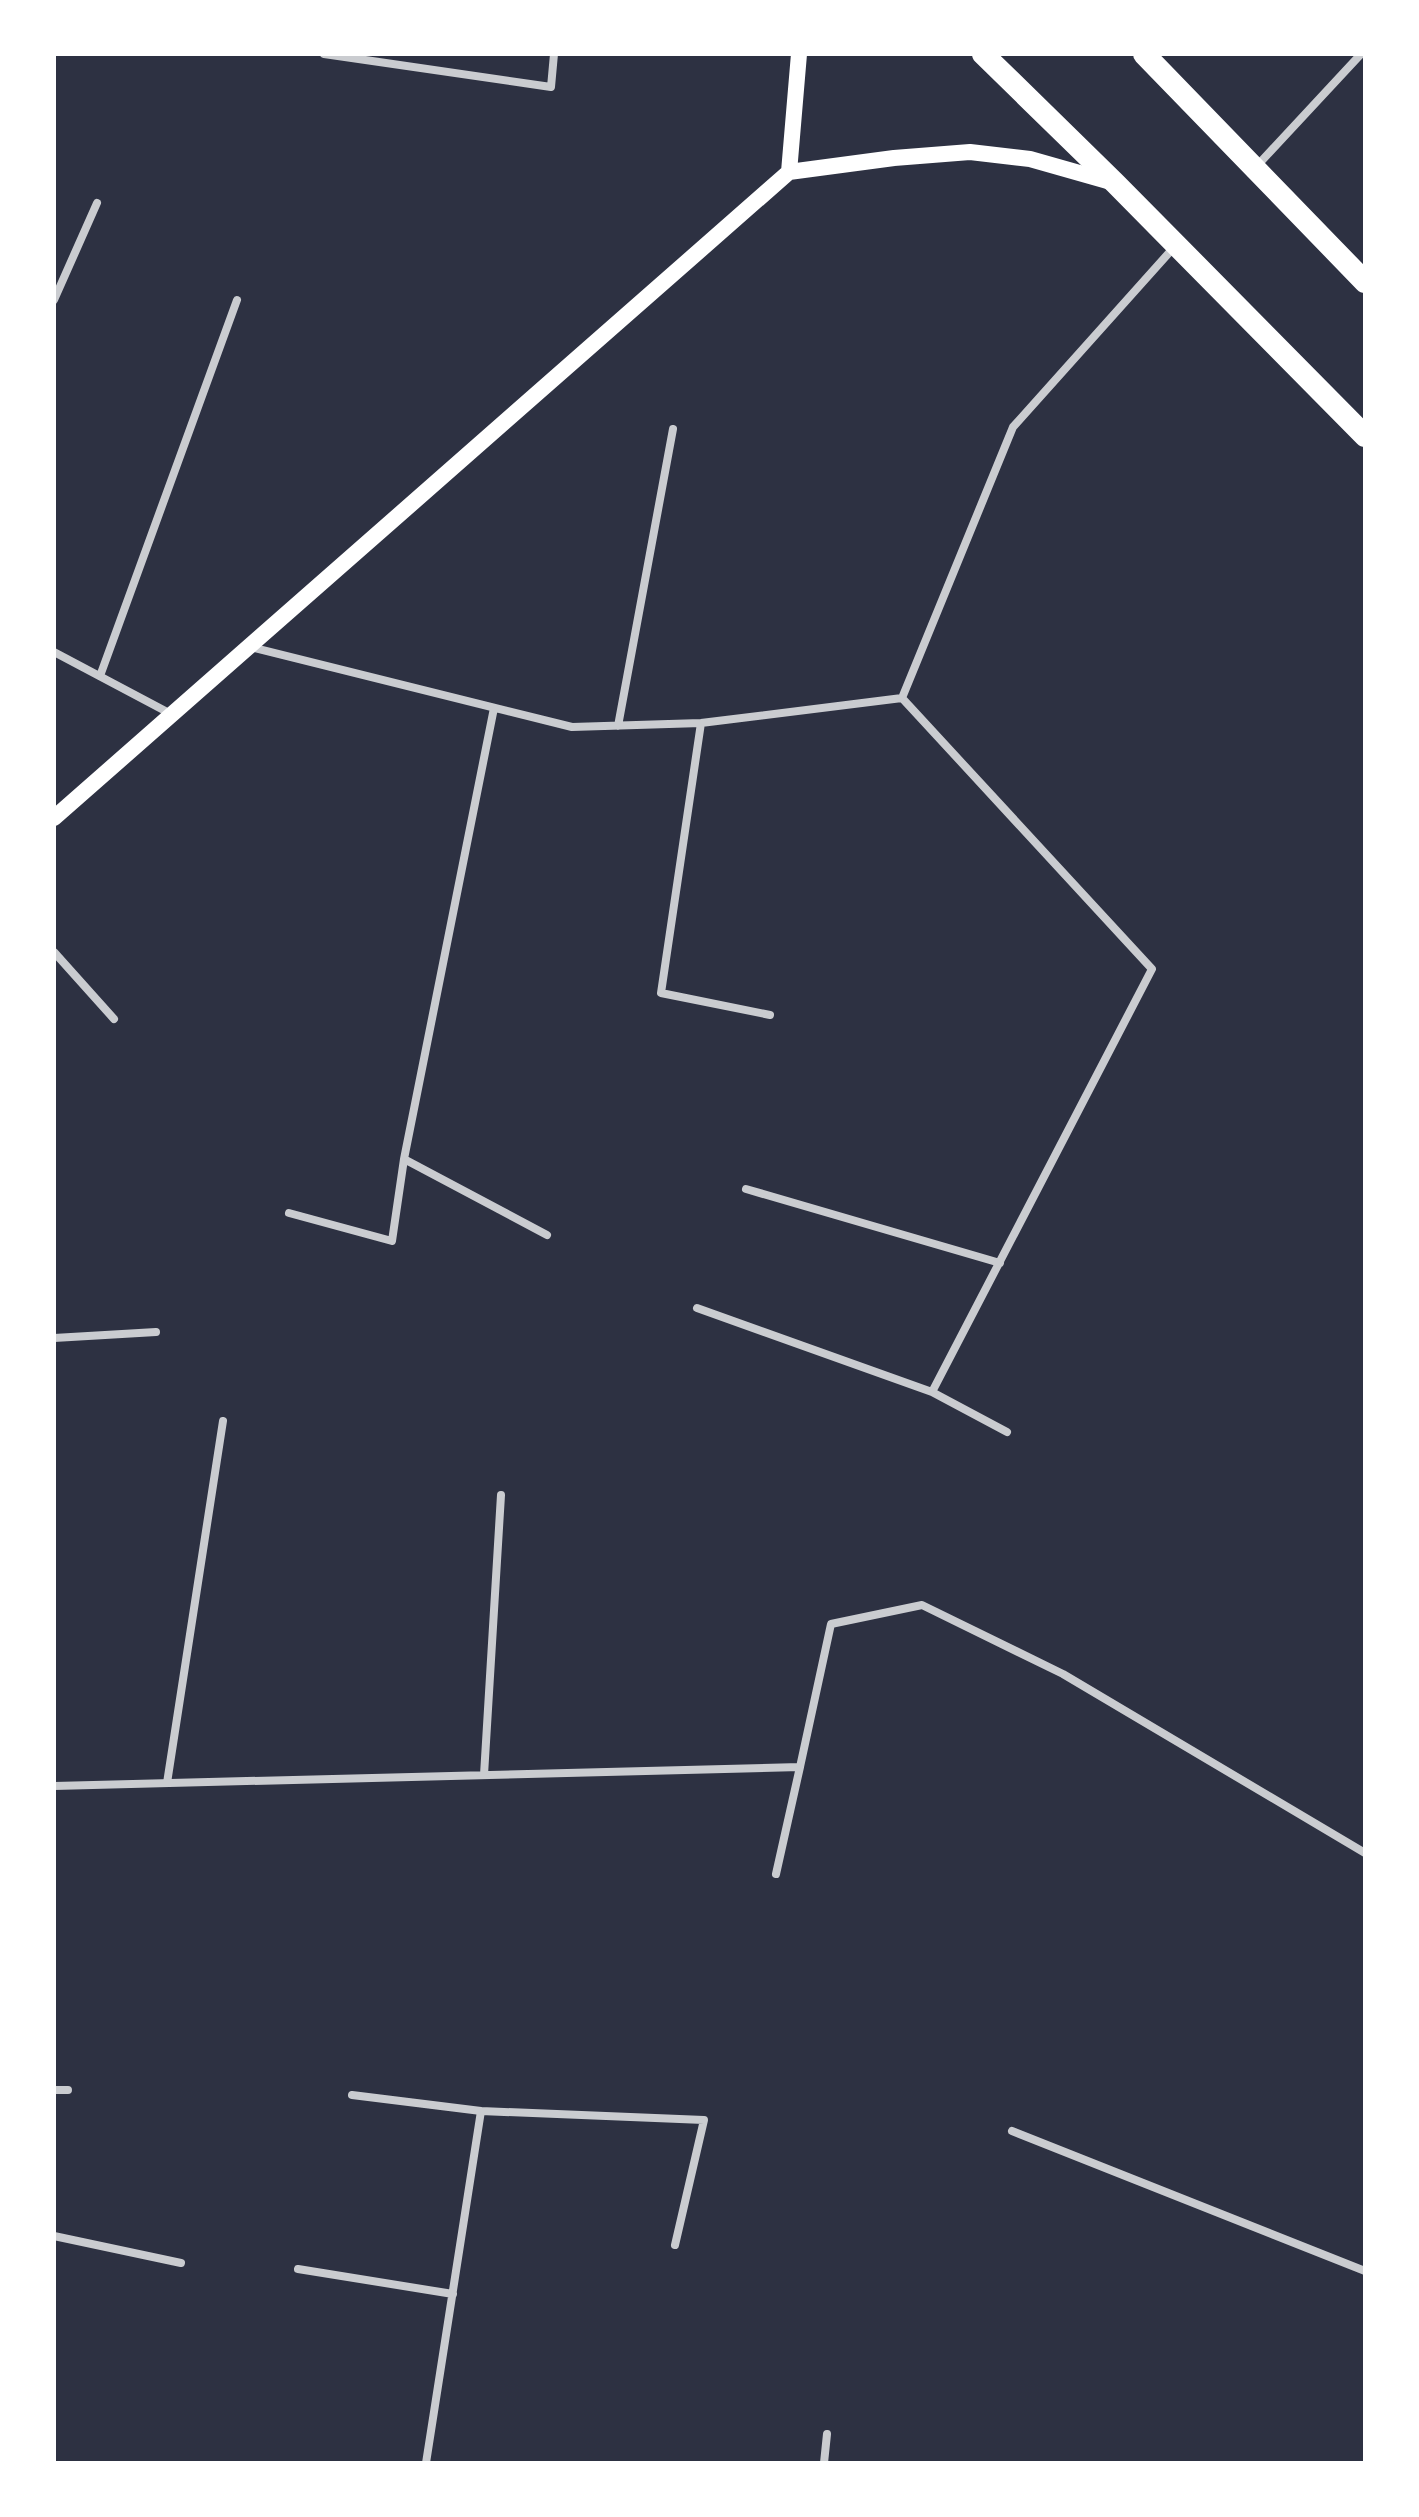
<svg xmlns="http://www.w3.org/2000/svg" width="1419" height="2517" viewBox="0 0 1419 2517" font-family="Quicksand,sans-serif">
  <rect width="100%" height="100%" fill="#2d3142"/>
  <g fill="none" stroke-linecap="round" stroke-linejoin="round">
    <path stroke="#caccd0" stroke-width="8" d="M324 54 551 87 554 54
      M1255 168 1361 54
      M54 300 97 203
      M250 647 572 727 701 723 902 698 1152 969 932 1392 1007 1432
      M54 652 171 714
      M100 676 237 300
      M902 698 1013 427 1176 245
      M494 708 404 1159 547 1235
      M701 723 661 993 770 1015
      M618 726 673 429
      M54 952 114 1019
      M746 1189 1000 1263
      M289 1213 392 1241 404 1159
      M697 1308 932 1392
      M54 1338 156 1332
      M484 1775 501 1495
      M167 1783 223 1421
      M54 1786 800 1767 831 1624 922 1605 1063 1674 1365 1853
      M776 1874 800 1767
      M54 2090H68
      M352 2095 481 2111
      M1012 2131 1365 2271
      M54 2236 181 2263
      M298 2269 453 2294
      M426 2463 481 2111 704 2120 675 2245
      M824 2463 827 2434"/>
    <path stroke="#fff" stroke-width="16" d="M789 172 894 158 970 152 1030 159 1111 182
      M789 172 799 54
      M54 818 789 172"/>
    <path stroke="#fff" stroke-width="22" d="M983 54 1115 183 1365 436
      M1144 54 1365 282"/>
  </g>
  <rect width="1419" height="2517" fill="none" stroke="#ffffff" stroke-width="112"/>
</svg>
